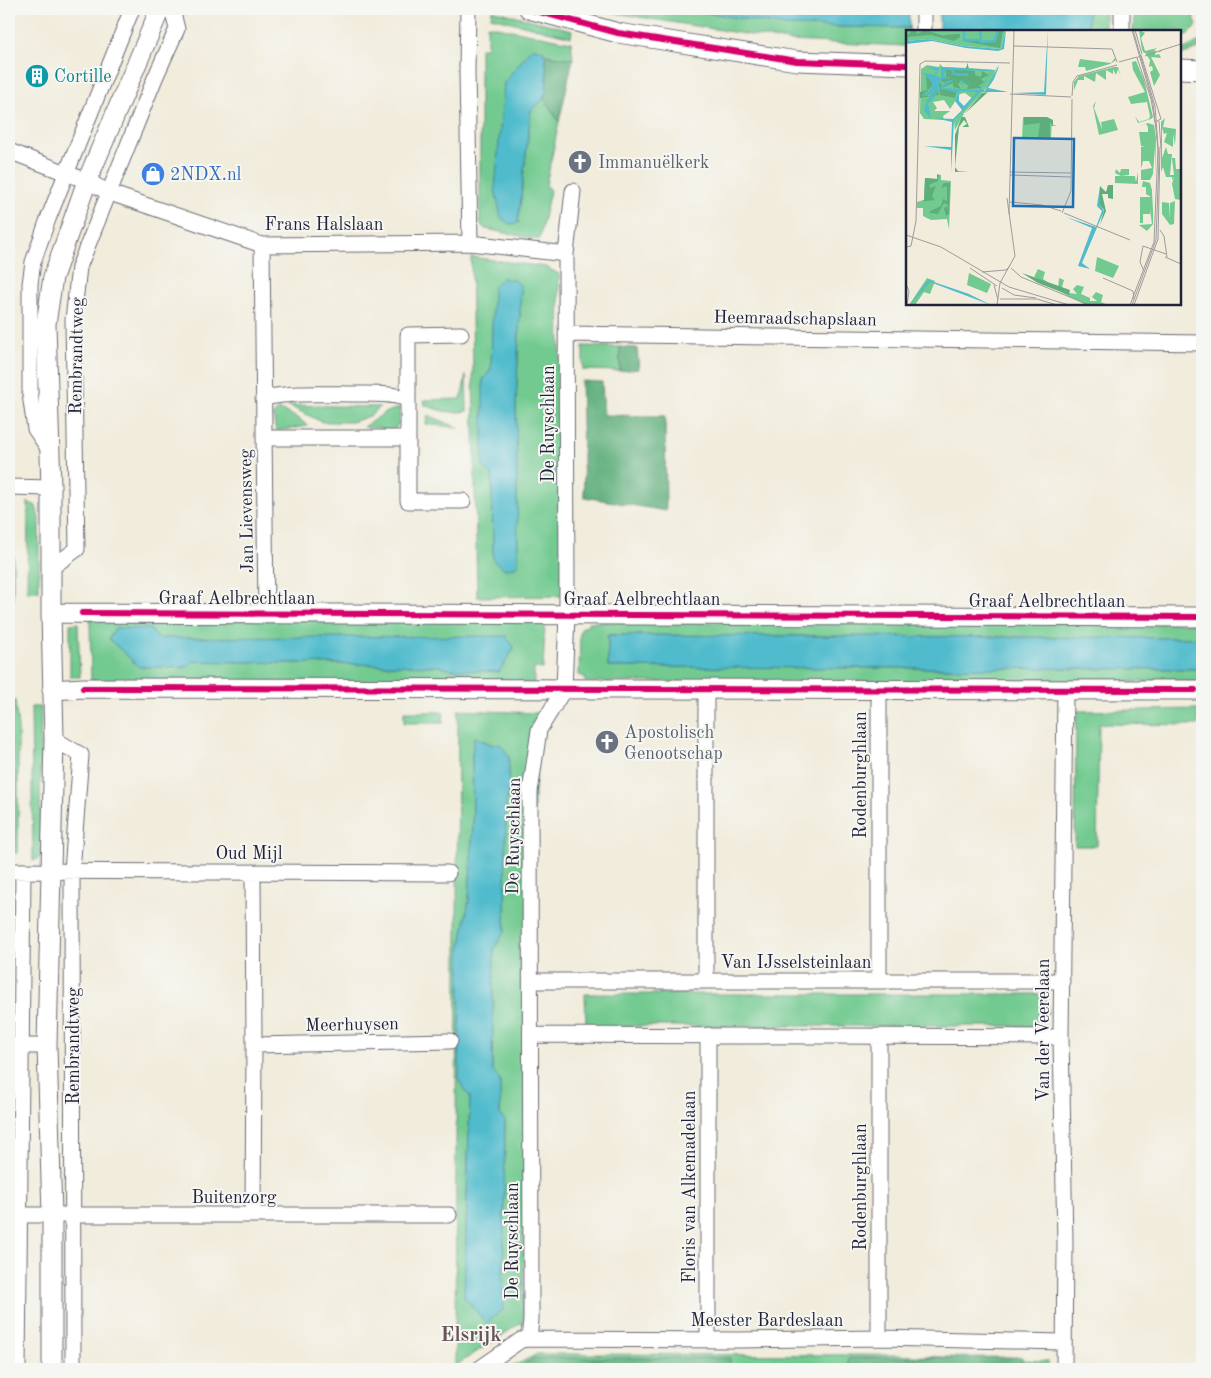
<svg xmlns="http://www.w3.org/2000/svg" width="1211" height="1378" viewBox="0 0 1211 1378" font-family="'Old Standard TT',serif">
  <rect width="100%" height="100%" fill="#f6f6f2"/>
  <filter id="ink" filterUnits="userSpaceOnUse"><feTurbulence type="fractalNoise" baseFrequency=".02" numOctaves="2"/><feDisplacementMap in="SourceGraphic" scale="10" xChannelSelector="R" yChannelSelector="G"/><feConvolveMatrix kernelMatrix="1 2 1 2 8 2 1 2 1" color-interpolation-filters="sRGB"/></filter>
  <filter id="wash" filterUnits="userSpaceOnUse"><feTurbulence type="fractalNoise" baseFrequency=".0096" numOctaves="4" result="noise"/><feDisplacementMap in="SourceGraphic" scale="20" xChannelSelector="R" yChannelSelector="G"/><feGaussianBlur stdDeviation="1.12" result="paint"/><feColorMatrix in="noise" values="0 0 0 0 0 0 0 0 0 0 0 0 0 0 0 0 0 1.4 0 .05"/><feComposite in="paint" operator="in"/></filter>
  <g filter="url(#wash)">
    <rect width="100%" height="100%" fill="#f1ecdb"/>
    <path fill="#72ca90" stroke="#4a7666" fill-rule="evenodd" d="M590 9H687L786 26 909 28 910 31H907V46L788 41Z
      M1088 9H1105V31H939H1088Z
      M1135 9H1189L1192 11 1197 26 1180 41V31H1133Z
      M492 10 572 30 571 37 491 17Z
      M487 25 571 42 573 59 546 55 543 50 534 48 530 50 504 83 503 108 518 223 531 110 544 98 559 122 546 185 550 191 539 240 486 229 482 226 480 222V48H487Z
      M1202 40V48L1180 55V51Z
      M471 257 546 267 559 274 563 596 477 597ZM521 288 516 405 518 566 505 569 493 560 492 475 483 380 491 369Z
      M583 346 620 347V371L583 370Z
      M466 375 467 411C450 414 440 411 425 405L424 400 461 399Z
      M287 405 380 407 370 416 352 422H322Z
      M399 408C401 420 399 429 387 434L380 428 363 427 386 412Z
      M278 409 298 418 308 426 276 431 273 416Z
      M428 415 459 428 426 424Z
      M9 498H14L13 601 9 621Z
      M28 502 36 506 39 518V591L27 592Z
      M90 619 536 620 545 625 543 669 534 668V683L91 681ZM115 628 150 629 157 638 514 647 513 650 501 669H451L438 666 193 661 188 667H140L109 639Z
      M588 622 1202 623V638L608 635V667L1202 669V682H585V677L579 675 580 631 583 627 588 626Z
      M78 623 80 677H70V624Z
      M9 700H15L18 728V853H9Z
      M31 707H41L40 858 33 861Z
      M1198 709V725L1099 724 1097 846H1075L1076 711Z
      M458 710 538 713 540 723 528 890 523 1325 521 1323 455 1366ZM475 737 493 745 509 792 506 802 505 931 494 949 492 1070 500 1080V1115L505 1121 503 1310 486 1323 464 1297 470 1097 459 1081 460 951 469 900 473 823 472 754Z
      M404 712H444L443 723H404Z
      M585 994H1040L1048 1003V1014L1039 1016V1026H586Z
      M537 1354 892 1355 1048 1361V1369H508Z"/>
    <path fill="#5dae7a" stroke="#40685a" d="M546 55 573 59 559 122 544 98 547 80Z
      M620 347 637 348 639 369 620 371Z
      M581 381 602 382 604 415 665 416 666 511 584 497Z
      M1022 1357V1369H848V1358Z
      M534 1358H730V1369H528L524 1364Z"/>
    <path fill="#50bbcc" stroke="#396e84" d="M687 9H909V28L786 26Z
      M939 9H1088V31L939 30Z
      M534 48 543 50C547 59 549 90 543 99 541 103 535 106 531 110L518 223 510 224 501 218 495 189 504 83 530 50Z
      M502 278 515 280 521 287 516 405 518 566 505 569 493 560 492 475 483 466V380L491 369 493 287Z
      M115 628 150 629 157 638 506 636 514 647 513 650 499 672 451 669 438 666 193 661 188 667H139L109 639Z
      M608 635 1202 638V669L608 667Z
      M474 737 493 745 500 744 509 756V792L506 802 505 931 494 949 492 1070 500 1080V1115L505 1121 503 1310 486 1323 464 1297 470 1097 459 1081 460 951 469 900 473 823 472 754Z"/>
  </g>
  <g filter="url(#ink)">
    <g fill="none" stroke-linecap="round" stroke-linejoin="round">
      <g stroke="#6a6973" stroke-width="17">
        <path id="minor" d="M468 9 467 71 470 243
          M924 31V9
          M1122 31V9
          M9 151 87 181 110 193 262 245 470 243 566 254
          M262 245 266 613
          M461 334 408 335V501H463
          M567 334 1202 343
          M263 398C293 392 323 394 353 394 372 394 390 393 408 399
          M264 438H408
          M50 451 35 429 30 394V284L33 262 48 219 132 9
          M9 487 51 488
          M51 568 77 549 73 320 79 267 155 78 177 29 172 9
          M706 689V981
          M54 739 81 755 72 871 73 1369
          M9 871 448 873
          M531 981H1062
          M879 981V690
          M531 1035 1061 1037
          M708 1035V1339
          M254 1045 450 1041
          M9 1046H47
          M20 1215H449
          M253 1215 254 1045 253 872
          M879 1338V1036
          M529 1339 531 1320 530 792 539 730 564 689 567 614 566 254 573 191
          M18 1369 23 871
          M479 1369 521 1340 529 1339 739 1340 879 1338 1063 1342
          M1064 1369 1065 1242 1061 1037 1065 690"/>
      </g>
      <g stroke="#6a6973" stroke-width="21">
        <path id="tertiary" d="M529 9 618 33 797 61 907 65
          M1180 69 1202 70
          M51 613 1202 617
          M52 690 83 688 1202 690
          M52 1369V1215L47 1046 54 739 51 613V488L46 324 53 277 87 181 160 9"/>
      </g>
      <use href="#minor" stroke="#fff" stroke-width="15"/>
      <use href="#tertiary" stroke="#fff" stroke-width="19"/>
      <g stroke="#f6f6f2" stroke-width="9">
        <path id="cycleway" d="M529 9 618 33 797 61 907 65
          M82 613 1202 617
          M83 688 1195 690"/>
      </g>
      <use href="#cycleway" stroke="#d6006c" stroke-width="6"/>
    </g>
  </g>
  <defs>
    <g id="building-disc" transform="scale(1.25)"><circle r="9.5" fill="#0f9aa8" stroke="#f6f6f2"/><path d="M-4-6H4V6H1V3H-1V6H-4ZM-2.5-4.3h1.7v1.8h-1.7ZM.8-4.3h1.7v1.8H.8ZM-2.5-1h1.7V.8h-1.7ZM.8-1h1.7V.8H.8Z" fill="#fff"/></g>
    <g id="church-disc" transform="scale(1.25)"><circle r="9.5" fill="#6b7280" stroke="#f6f6f2"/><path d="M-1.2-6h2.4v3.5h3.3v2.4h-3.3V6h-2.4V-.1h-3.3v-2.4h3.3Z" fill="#fff"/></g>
    <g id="shop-disc" transform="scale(1.25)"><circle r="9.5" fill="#3f7fe0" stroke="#f6f6f2"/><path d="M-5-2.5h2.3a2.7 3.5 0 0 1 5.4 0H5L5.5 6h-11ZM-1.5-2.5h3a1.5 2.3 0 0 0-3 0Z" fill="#fff"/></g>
  </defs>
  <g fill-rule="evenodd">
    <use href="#building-disc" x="37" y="76"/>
    <use href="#church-disc" x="580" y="162"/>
    <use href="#shop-disc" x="153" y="174"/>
    <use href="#church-disc" x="607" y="742"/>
  </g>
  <g text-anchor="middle" stroke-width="4" stroke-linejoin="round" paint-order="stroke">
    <g font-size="18" fill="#0d838f" stroke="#f6f6f2" text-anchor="start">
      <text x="54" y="82">Cortille</text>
    </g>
    <g font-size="18" fill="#5b616d" stroke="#f6f6f2" text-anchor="start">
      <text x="598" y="168">Immanuëlkerk</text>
      <text x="624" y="738">Apostolisch<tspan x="624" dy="21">Genootschap</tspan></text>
    </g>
    <g font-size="18" fill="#366cbe" stroke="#f6f6f2" text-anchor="start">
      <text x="170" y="180">2NDX.nl</text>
    </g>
    <g font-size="18" fill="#22223b" stroke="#f6f6f2">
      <text x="324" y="230">Frans Halslaan</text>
      <text transform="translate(795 318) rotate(1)" y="6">Heemraadschapslaan</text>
      <text transform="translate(76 356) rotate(-89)" y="6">Rembrandtweg</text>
      <text transform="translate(548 424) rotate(-90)" y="6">De Ruyschlaan</text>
      <text transform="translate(246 511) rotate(-91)" y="6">Jan Lievensweg</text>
      <text x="237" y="604">Graaf Aelbrechtlaan</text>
      <text x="642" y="605">Graaf Aelbrechtlaan</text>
      <text x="1047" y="607">Graaf Aelbrechtlaan</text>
      <text transform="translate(860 775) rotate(-90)" y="6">Rodenburghlaan</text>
      <text transform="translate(513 836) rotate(-89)" y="6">De Ruyschlaan</text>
      <text x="249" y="859">Oud Mijl</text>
      <text x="796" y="968">Van IJsselsteinlaan</text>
      <text transform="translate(352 1024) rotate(-1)" y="6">Meerhuysen</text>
      <text transform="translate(1043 1030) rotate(-90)" y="6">Van der Veerelaan</text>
      <text transform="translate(73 1046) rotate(-90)" y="6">Rembrandtweg</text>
      <text transform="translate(689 1187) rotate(-90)" y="6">Floris van Alkemadelaan</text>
      <text transform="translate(860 1187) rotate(-90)" y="6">Rodenburghlaan</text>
      <text x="234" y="1203">Buitenzorg</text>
      <text transform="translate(512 1241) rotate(-90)" y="6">De Ruyschlaan</text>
      <text x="767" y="1326">Meester Bardeslaan</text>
    </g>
    <g font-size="20" font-weight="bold" fill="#695357" stroke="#f6f6f2">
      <text x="471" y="1341">Elsrijk</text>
    </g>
  </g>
  <g transform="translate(906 30)">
    <rect width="275" height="275" fill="#f1ecdb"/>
    <path d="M0 0H100L95 19 58 16 22 9 0 11ZM233 0 239 3 235 8 239 21 251 18 247 21 250 20 249 25 253 24 255 28 245 27 254 45 248 56 244 42 247 40 246 36 243 37 244 30 239 23 242 22 238 23 236 20ZM209 28 210 30 204 34 180 41 179 37H172L174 29 205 33ZM230 31 238 50 247 87 245 89 232 93 229 86 233 92 243 89 244 86 241 72 225 74 222 67 239 62 227 40 226 32ZM61 33 63 38 90 40 91 35 86 52 58 83 49 100 48 91 67 69 59 63 54 64V73V64L44 79 38 70 27 72 31 78 28 81H44L37 86 38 90 18 89 14 83 15 39 21 35 33 37 34 34 37 37 61 38ZM208 37H212L215 47 212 39 210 45 207 39V44L200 40V50L190 43 189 52 178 46V50H172L168 60V52L173 46ZM190 71 188 78 196 99 195 92 208 89 212 100 193 105 187 76ZM117 87 146 90 145 108 116 109ZM259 88 257 97 270 99 269 115 267 104V117L258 112 261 103 258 104 256 98V128L260 117 262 124H266L264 145H268L266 128H269L270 139H275V170L269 169 266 154 268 147 266 150V147H260L257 137 255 142V92ZM242 93 248 95 250 108 249 150V117L247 144 244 150H235V140L246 138 243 131H237L235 139V117L239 116H235L233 102H242V97L240 94 232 97ZM210 139 214 143 215 139H223V145L215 146H229L230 152 232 142V154L209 153V146H215L209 143ZM31 144 35 145V150L45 151 43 199 41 189 25 190 17 186V178H11V172L18 171 19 148 31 149ZM237 151 244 153 246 160V162L247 180V194L241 201 233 195 246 194 244 180V184H237V193H234V167H245L240 164V157H236L234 166ZM269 171 268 194 264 195 256 184V172L263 173V189L264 173ZM191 227 213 236 207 248 189 241ZM132 239 139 242 137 249 152 259 153 248 158 250 156 257 163 263 171 264 167 259 171 255 178 257 175 264 184 268V271H191L186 267 190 262 197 265 195 272 202 275H180L164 267 128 247ZM63 243 85 254 81 263 61 255ZM21 248 29 251 24 264 18 262 9 275H3Z" fill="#72ca90"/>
    <path d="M6 0H10L11 4 19 0 45 8 38 6 39 5H51L39 4H54V7L48 11 25 5 0 7ZM90 0H97L94 18 57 11H89ZM62 33V40L69 41V45L75 47 76 41 83 45 75 49 78 52 73 56 76 58 61 59 62 56 65 57 55 51 52 54 55 59 47 57V53L34 59 51 60 49 68 34 65 33 54 34 52 37 56 39 51 36 53 35 48H46L40 47V40H59ZM20 45 26 50V56L16 66H24L32 59 33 65 14 68V62L21 60ZM82 62 55 87H59L63 97H56L61 94 58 90 53 97 49 137 52 141H63L49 142V105L55 88 76 63ZM118 87H141L147 90V95H151L146 96 144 91V107H132L134 93 118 95ZM31 145H33L32 151 23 155 24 158 30 156 26 166 29 170 11 172 18 170 19 148 31 149ZM38 153H44L43 184 40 186 38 178 41 176 42 181V175L38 173 32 184 24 183V181L35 176 37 169 41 171V156L35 158ZM202 155H207V169L202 168V164H196L200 181 194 195 198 180 194 175V156L200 162ZM116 243 164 260 163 265 132 253Z" fill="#5dae7a"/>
    <path d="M100 0 98 19 92 21 60 18 26 11 0 14V11L22 9 58 16 95 19ZM142 0 140 65 107 63 138 62ZM93 35 92 39 88 49 82 58 102 62H74L48 91 45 142V120L18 116 45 117 46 92 29 88 47 89 56 80 49 71 53 63 34 59 27 69 22 73 25 88 18 81 21 70 41 51 49 49 62 52 72 57 58 51 55 56V51L49 49 36 58 73 60 86 41 40 40 38 46 44 48 35 49 32 59 22 66H15L21 63V55L22 62 26 57V52L17 43 29 45V43L32 41 20 37 33 38 32 42 29 45 35 48V37L87 40 75 59 79 61ZM53 61 71 62 58 76 53 71ZM194 156V175L198 181 176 233 184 239 172 236 186 198 160 187 190 197 196 181 191 176ZM22 250 63 264 85 275 24 252 4 275Z" fill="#50bbcc" fill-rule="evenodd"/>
    <path fill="none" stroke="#50bbcc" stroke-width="2.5" d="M58 0V10H73M74 0 75 12 89 11 92 0M46 39 48 44 61 45V43"/>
    <path fill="none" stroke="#9e9b9b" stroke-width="1" d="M229 0 236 24M108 16 206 19 211 32M256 20 275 14M235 25 255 89 249 92 245 69 231 28ZM239 26 256 20 253 22M213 32 231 27M104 64 165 67M166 66 167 52 171 46 211 35M253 91 255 118M104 142 165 143M104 145 165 147M104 172 136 175 155 181M156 183 165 161 166 69M158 183 224 210M103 184 108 0M254 200 258 206 261 227M0 205 35 217 103 257 163 275M237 216 234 232 238 241M237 216 260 224M0 217 5 216 10 191 14 34 19 31 104 33M259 227 275 234M64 238 91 256M105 238 115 247 183 275M76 242 100 240 104 236M197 248 227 261 228 269M0 254 3 261 1 275M88 255 92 270M96 258 108 265 130 268M94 269H131L151 275M91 275 94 253 109 226 101 168M224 275 248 212 252 119 247 73 226 0M226 275 250 210 253 129 249 76 227 0M228 275 252 209 254 117"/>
    <path fill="#1f6fb2" fill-opacity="0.15" stroke="#1f6fb2" stroke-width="2.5" d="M108 108 168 109 167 177 107 176Z"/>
    <rect width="275" height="275" fill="none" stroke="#22223b" stroke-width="2.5"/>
  </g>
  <rect width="1211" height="1378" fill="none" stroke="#f6f6f2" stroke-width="30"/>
</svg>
